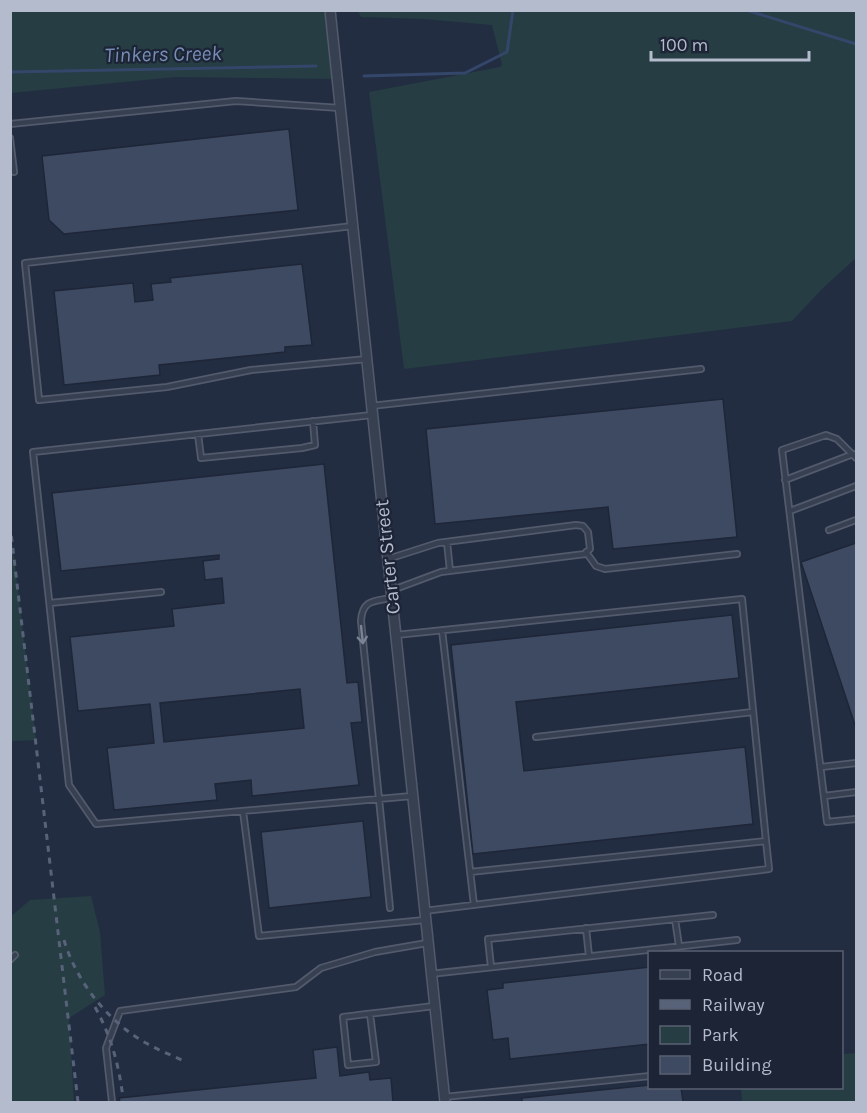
<svg xmlns="http://www.w3.org/2000/svg" width="867" height="1113" viewBox="0 0 867 1113" font-family="Karla,sans-serif">
  <rect width="100%" height="100%" fill="#222d42"/>
  <path fill="#253d43" d="M11 11H330L338 79 176 77 11 93Z
    M358 11H856V258L823 288 792 321 404 369 369 92 500 67 502 65 492 25 423 19 361 17Z
    M10 524 13 548 36 740 11 741Z
    M91 896 100 932 105 995 69 1018 74 1102H11V916L30 900Z
    M856 1053V1102H742L741 1088H842V1054Z"/>
  <g fill="none" stroke-linecap="round" stroke-linejoin="round">
    <path stroke="#34476a" stroke-width="3" d="M746 10 856 44
      M10 72 316 66
      M364 76 465 73 507 52 513 10"/>
  </g>
  <path fill="#3e4a62" stroke="#1e2638" stroke-width="1.5" fill-rule="evenodd" d="M289 129 298 210 64 234 49 220 42 156Z
    M302 264 312 345 285 347V352L159 365 160 375 64 385 54 291 133 283 135 302 153 300 151 284 171 282 170 278Z
    M723 399 737 537 613 549 608 507 435 524 426 429Z
    M324 464 347 683 358 682 362 722 351 723 359 785 252 796 251 780 215 784 217 800 114 810 107 748 154 743 150 704 78 711 70 637 174 626 172 609 224 603 222 578 205 580 203 561 219 559V555L61 571 52 493ZM300 689 304 728 164 742 160 703Z
    M856 543V728L801 562Z
    M732 615 739 678 516 702 524 771 745 747 753 824 473 854 451 645Z
    M363 821 371 897 269 908 261 832Z
    M650 967V1044L510 1059 508 1038 493 1040 487 990 503 988V983Z
    M337 1047 340 1076 369 1072 370 1080 391 1078 393 1102H120L119 1098 316 1078 313 1050Z
    M650 1085V1088H681L683 1102H522V1098Z"/>
  <g fill="none" stroke-linecap="round" stroke-linejoin="round">
    <g stroke="#525a6c" stroke-width="8">
      <path id="service" d="M10 124 236 101 340 108
        M10 138 14 172
        M353 226 25 263 39 400 167 387 251 370 367 359
        M371 406 701 369
        M372 415 33 452 69 785 96 824 412 796
        M198 434 201 458 302 448 315 445 313 421
        M856 458 837 439 826 435 782 450 827 822 856 819
        M785 480 853 454
        M790 511 856 486
        M829 530 856 520
        M447 542 450 571
        M586 552 596 566 605 569 737 554
        M388 559 438 543 576 525 583 526 588 532 590 549 585 554 441 572 390 591
        M50 603 161 592
        M442 630 474 905
        M396 635 742 599 766 841 769 869 424 911
        M536 737 753 712
        M821 767 856 763
        M824 796 856 792
        M243 811 259 936 425 920
        M470 872 766 841
        M390 908 361 621C362 600 374 601 391 598
        M675 919 679 946
        M586 928 589 956
        M10 960 15 955
        M491 967 488 939 713 915
        M430 974 737 940
        M370 1014 376 1062 348 1065 343 1017C373 1013 403 1010 434 1006
        M444 1097 650 1076
        M112 1102 106 1048 120 1011 296 987 321 968 375 952 427 943"/>
    </g>
    <g stroke="#525a6c" stroke-width="12">
      <path id="minor" d="M330 10 445 1102"/>
    </g>
    <use href="#service" stroke="#374051" stroke-width="4.5"/>
    <use href="#minor" stroke="#374051" stroke-width="9"/>
    <path stroke="#586379" stroke-width="3" stroke-dasharray="6 6" stroke-linecap="butt" d="M10 524 78 1102
      M64 940C76 981 108 1022 146 1043 158 1050 171 1055 184 1061
      M95 1007C111 1036 119 1065 123 1098"/>
  </g>
  <defs><path id="oneway-shaft" d="M-6 0H5M1.5-3L5.5 0L1.5 3" fill="none" stroke-width="1.6" stroke-linecap="round" stroke-linejoin="round" transform="scale(1.5)"/></defs>
  <use stroke="#7b8495" href="#oneway-shaft" transform="translate(362 635) rotate(84)"/>
  <g text-anchor="middle" stroke-width="4.5" stroke-linejoin="round" paint-order="stroke">
    <g font-size="20" fill="#b3bbcc" stroke="#1c2436">
      <text transform="translate(387 557) rotate(-96)" y="7">Carter Street</text>
    </g>
    <g font-size="21" font-style="italic" fill="#788eb6" stroke="#1c2436">
      <text transform="translate(163 54) rotate(-1)" y="7">Tinkers Creek</text>
    </g>
  </g>
  <rect width="867" height="1113" fill="none" stroke="#b3bbcc" stroke-width="24"/>
  <rect x="648" y="951" width="195" height="138" fill="#1c2436" stroke="#586072" stroke-width="1.5"/>
  <rect x="660" y="970" width="30" height="9" fill="#374051" stroke="#586072" stroke-width="1.5"/>
  <text x="702" y="981" font-size="18" fill="#b3bbcc">Road</text>
  <rect x="660" y="1000" width="30" height="9" fill="#586379" stroke="#586072" stroke-width="1.5"/>
  <text x="702" y="1011" font-size="18" fill="#b3bbcc">Railway</text>
  <rect x="660" y="1026" width="30" height="18" fill="#253d43" stroke="#586072" stroke-width="1.5"/>
  <text x="702" y="1041" font-size="18" fill="#b3bbcc">Park</text>
  <rect x="660" y="1056" width="30" height="18" fill="#3e4a62" stroke="#586072" stroke-width="1.5"/>
  <text x="702" y="1071" font-size="18" fill="#b3bbcc">Building</text>
  <path d="M651 51v9h158v-9" fill="none" stroke="#b3bbcc" stroke-width="3"/>
  <text x="660" y="51" font-size="18" fill="#b3bbcc" stroke="#1c2436" stroke-width="4.5" paint-order="stroke">100 m</text>
</svg>
